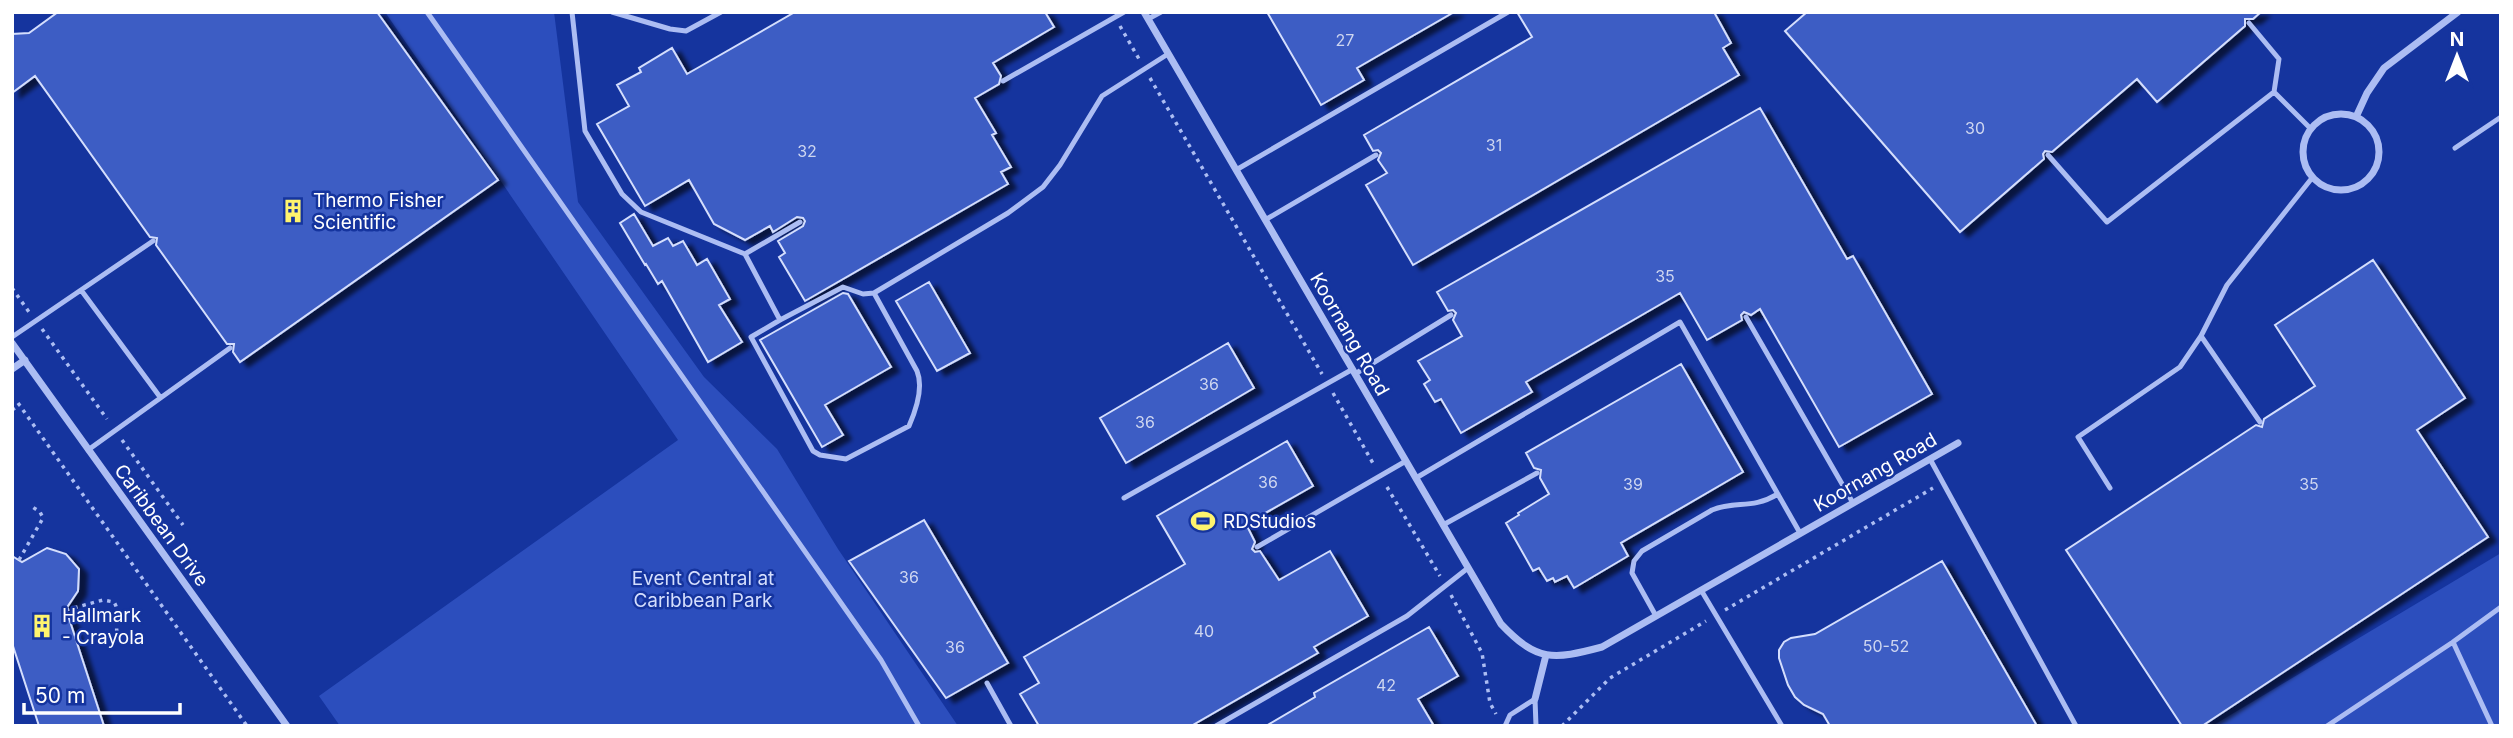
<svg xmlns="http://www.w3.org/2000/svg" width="2513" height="738" viewBox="0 0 2513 738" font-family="Inter,sans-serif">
  <defs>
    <filter id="shadow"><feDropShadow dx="8" dy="4.5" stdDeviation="2" flood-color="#0009"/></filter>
  </defs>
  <rect width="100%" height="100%" fill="#15349e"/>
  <path fill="#2c4ebd" d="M385 12H554L578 202 704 377 777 449 838 549 958 726H340L319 696 678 440Z
    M2501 553V726H2212Z"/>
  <path fill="#3d5dc4" stroke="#d4defd" stroke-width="2" filter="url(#shadow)" d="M58 12H377L498 180 240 362 233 352 234 344H227L156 245 157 238 150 237 35 76 12 93V34L29 33Z
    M795 12H1045L1054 27 993 63 1001 76 999 84 975 98 996 133 992 135 1011 167 1001 172 1008 184 805 301 779 257 785 253 778 241 803 226 805 221 803 218 797 217 773 232 770 226 745 240 714 224 689 180 645 206 597 124 629 106 617 85 641 72 639 68 672 48 687 74Z
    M1267 12H1454L1357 68 1364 80 1321 105Z
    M1517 12H1714L1731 43 1723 48 1739 75 1413 265 1366 185 1387 173 1378 160 1381 153 1378 150 1373 151 1364 135 1532 37Z
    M1807 12H2261L2253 19H2245V26L2157 102 2137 79 2052 152 2045 151 2043 154 2044 159 1960 232 1785 31Z
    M1760 108 1847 259 1853 256 1932 394 1839 447 1760 309 1751 315 1744 312 1741 315 1742 320 1707 340 1680 293 1526 382 1532 392 1461 433 1441 399 1435 402 1424 384 1430 380 1418 361 1462 336 1453 320 1456 313 1453 310 1448 311 1437 292Z
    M634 214 653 246 668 238 673 246 683 241 697 265 707 259 730 299 719 305 742 342 708 362 662 281 658 284 646 264 645 265 620 223Z
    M2373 260 2465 398 2417 430 2488 537 2202 726H2182L2066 550 2256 425 2262 427 2264 419 2315 386 2275 325Z
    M929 282 970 353 937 371 896 301Z
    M843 293 848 294 891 367 825 405 843 435 822 447 760 340Z
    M1228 343 1254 388 1126 463 1100 418Z
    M1681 364 1743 472 1621 543 1628 556 1574 588 1567 576 1555 582 1553 578 1547 581 1539 568 1533 571 1506 523 1519 515 1518 513 1549 494 1540 478 1541 470 1534 468 1526 453Z
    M1287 441 1313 486 1246 524 1255 542 1252 549 1255 552 1260 551 1279 580 1330 551 1368 616 1314 647 1318 653 1191 726H1039L1020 694 1039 683 1024 657 1185 564 1157 516Z
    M924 520 1008 663 946 698 849 561Z
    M47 548 66 554 79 569 78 591 66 609 104 726H39L12 643V556L22 562Z
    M1942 561 2037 726H1830L1823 714 1804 705 1795 697 1788 685 1779 658V650L1784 642 1791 638 1815 634Z
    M1429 627 1458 676 1418 699 1434 726H1266L1315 697 1314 693Z"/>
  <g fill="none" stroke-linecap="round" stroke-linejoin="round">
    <path stroke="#acbdf3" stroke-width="3.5" stroke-dasharray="3.5 5" stroke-linecap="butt" d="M1120 26 1139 59
      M1150 78 1322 374
      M12 288 29 312
      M42 329 107 419
      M1333 393 1374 465
      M18 403 247 726
      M12 410 19 405
      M122 440 183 525
      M1387 487 1440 576
      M19 560 43 518 40 512 31 506
      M1451 595 1482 653 1490 703 1496 714
      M66 610 103 600 114 602C122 615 112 629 120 642
      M1725 610 1933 488
      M1562 726 1610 678 1706 621"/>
    <path stroke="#acbdf3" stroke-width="5" d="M427 12 881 660 919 726
      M572 12 585 131 622 194 641 212 745 254 780 320 843 287 863 294 874 293 1008 213 1043 187 1060 165 1102 96 1168 54
      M612 12 670 29 686 31 721 12
      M1148 19 1161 12
      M1003 81 1124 12
      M2274 92 2310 128
      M2455 148 2501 117
      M2048 155 2107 222 2274 92 2279 59 2249 23
      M1236 170 1508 12
      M1265 220 1376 155
      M745 254 800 222
      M81 290 160 397
      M1746 317 1853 503
      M780 320 751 337 813 451 820 455 846 459 909 426C916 410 924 388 917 371L874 293
      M2201 336 2260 422
      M12 337 153 241
      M1355 374 1451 315
      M88 450 230 348
      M1930 459 2076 726
      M1416 478 1680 322 1800 533
      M2110 488 2078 437 2180 367 2201 336 2227 285 2312 178
      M1124 498 1353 369
      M1443 525 1537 473
      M1257 547 1406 461
      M1701 590 1782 726
      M1656 616 1632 573 1634 561 1642 551 1712 510C1737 500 1751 510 1778 494
      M2453 642 2492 726
      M987 683 1011 726
      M1535 699 1536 726
      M1216 726 1407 616 1468 568
      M1505 726 1510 715 1535 699
      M2327 726 2453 642 2501 607"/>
    <path stroke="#acbdf3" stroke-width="7" d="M1144 12 1501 624C1537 662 1553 660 1602 647L1958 443
      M2303 152a38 38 0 1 1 76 0a38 38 0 1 1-76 0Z
      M2356 117 2367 93 2384 68 2458 12
      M12 343 287 726
      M12 369 25 360
      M1535 699 1546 655"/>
  </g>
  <defs>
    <g id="building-bare" transform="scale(1.89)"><path d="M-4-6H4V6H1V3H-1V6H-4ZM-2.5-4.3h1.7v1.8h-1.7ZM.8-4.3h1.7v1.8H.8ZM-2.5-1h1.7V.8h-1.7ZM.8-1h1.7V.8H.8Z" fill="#fff46e" stroke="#15349e" stroke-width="2.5" paint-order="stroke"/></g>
    <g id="stadium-bare" transform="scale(1.89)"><path d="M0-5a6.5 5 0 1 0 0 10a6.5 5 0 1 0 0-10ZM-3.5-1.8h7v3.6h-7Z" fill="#fff46e" stroke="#15349e" stroke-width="2.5" paint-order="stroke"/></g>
  </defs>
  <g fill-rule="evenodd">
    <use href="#building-bare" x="293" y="211"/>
    <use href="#stadium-bare" x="1203" y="521"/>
    <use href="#building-bare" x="42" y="626"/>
  </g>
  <g text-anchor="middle" stroke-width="5" stroke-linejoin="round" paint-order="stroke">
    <g font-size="16" fill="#ced6f0">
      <text x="1345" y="46">27</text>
      <text x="1975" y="134">30</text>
      <text x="1494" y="151">31</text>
      <text x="807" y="157">32</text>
      <text x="1665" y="282">35</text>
      <text x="1209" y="390">36</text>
      <text x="1145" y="428">36</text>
      <text x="1268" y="488">36</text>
      <text x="1633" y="490">39</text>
      <text x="2309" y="490">35</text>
      <text x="909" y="583">36</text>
      <text x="1204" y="637">40</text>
      <text x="1886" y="652">50-52</text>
      <text x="955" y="653">36</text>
      <text x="1386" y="691">42</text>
    </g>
    <g font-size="19" fill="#fff" stroke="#15349e" text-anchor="start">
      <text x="313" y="207">Thermo Fisher<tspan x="313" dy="22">Scientific</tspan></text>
      <text x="1223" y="528">RDStudios</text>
      <text x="62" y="622">Hallmark<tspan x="62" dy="22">- Crayola</tspan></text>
    </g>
    <g font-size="19" fill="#fff" stroke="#15349e">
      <text transform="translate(1350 334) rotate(60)" y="7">Koornang Road</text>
      <text transform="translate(1875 472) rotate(-30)" y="7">Koornang Road</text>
      <text transform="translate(162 525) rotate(54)" y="7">Caribbean Drive</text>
    </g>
    <g font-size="19" fill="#d4defd" stroke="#15349e">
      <text x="703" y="585">Event Central at<tspan x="703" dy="22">Caribbean Park</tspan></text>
    </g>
  </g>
  <rect width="2513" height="738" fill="none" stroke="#ffffff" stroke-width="28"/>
  <g transform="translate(2457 56)" stroke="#15349e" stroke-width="5" paint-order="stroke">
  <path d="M0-5L12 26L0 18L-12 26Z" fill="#ffffff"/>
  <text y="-10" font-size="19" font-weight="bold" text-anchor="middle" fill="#ffffff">N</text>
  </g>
  <path d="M24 703v10h156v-10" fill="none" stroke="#ffffff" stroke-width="3.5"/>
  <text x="35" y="703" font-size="21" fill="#ffffff" stroke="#15349e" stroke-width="5" paint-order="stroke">50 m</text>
</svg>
